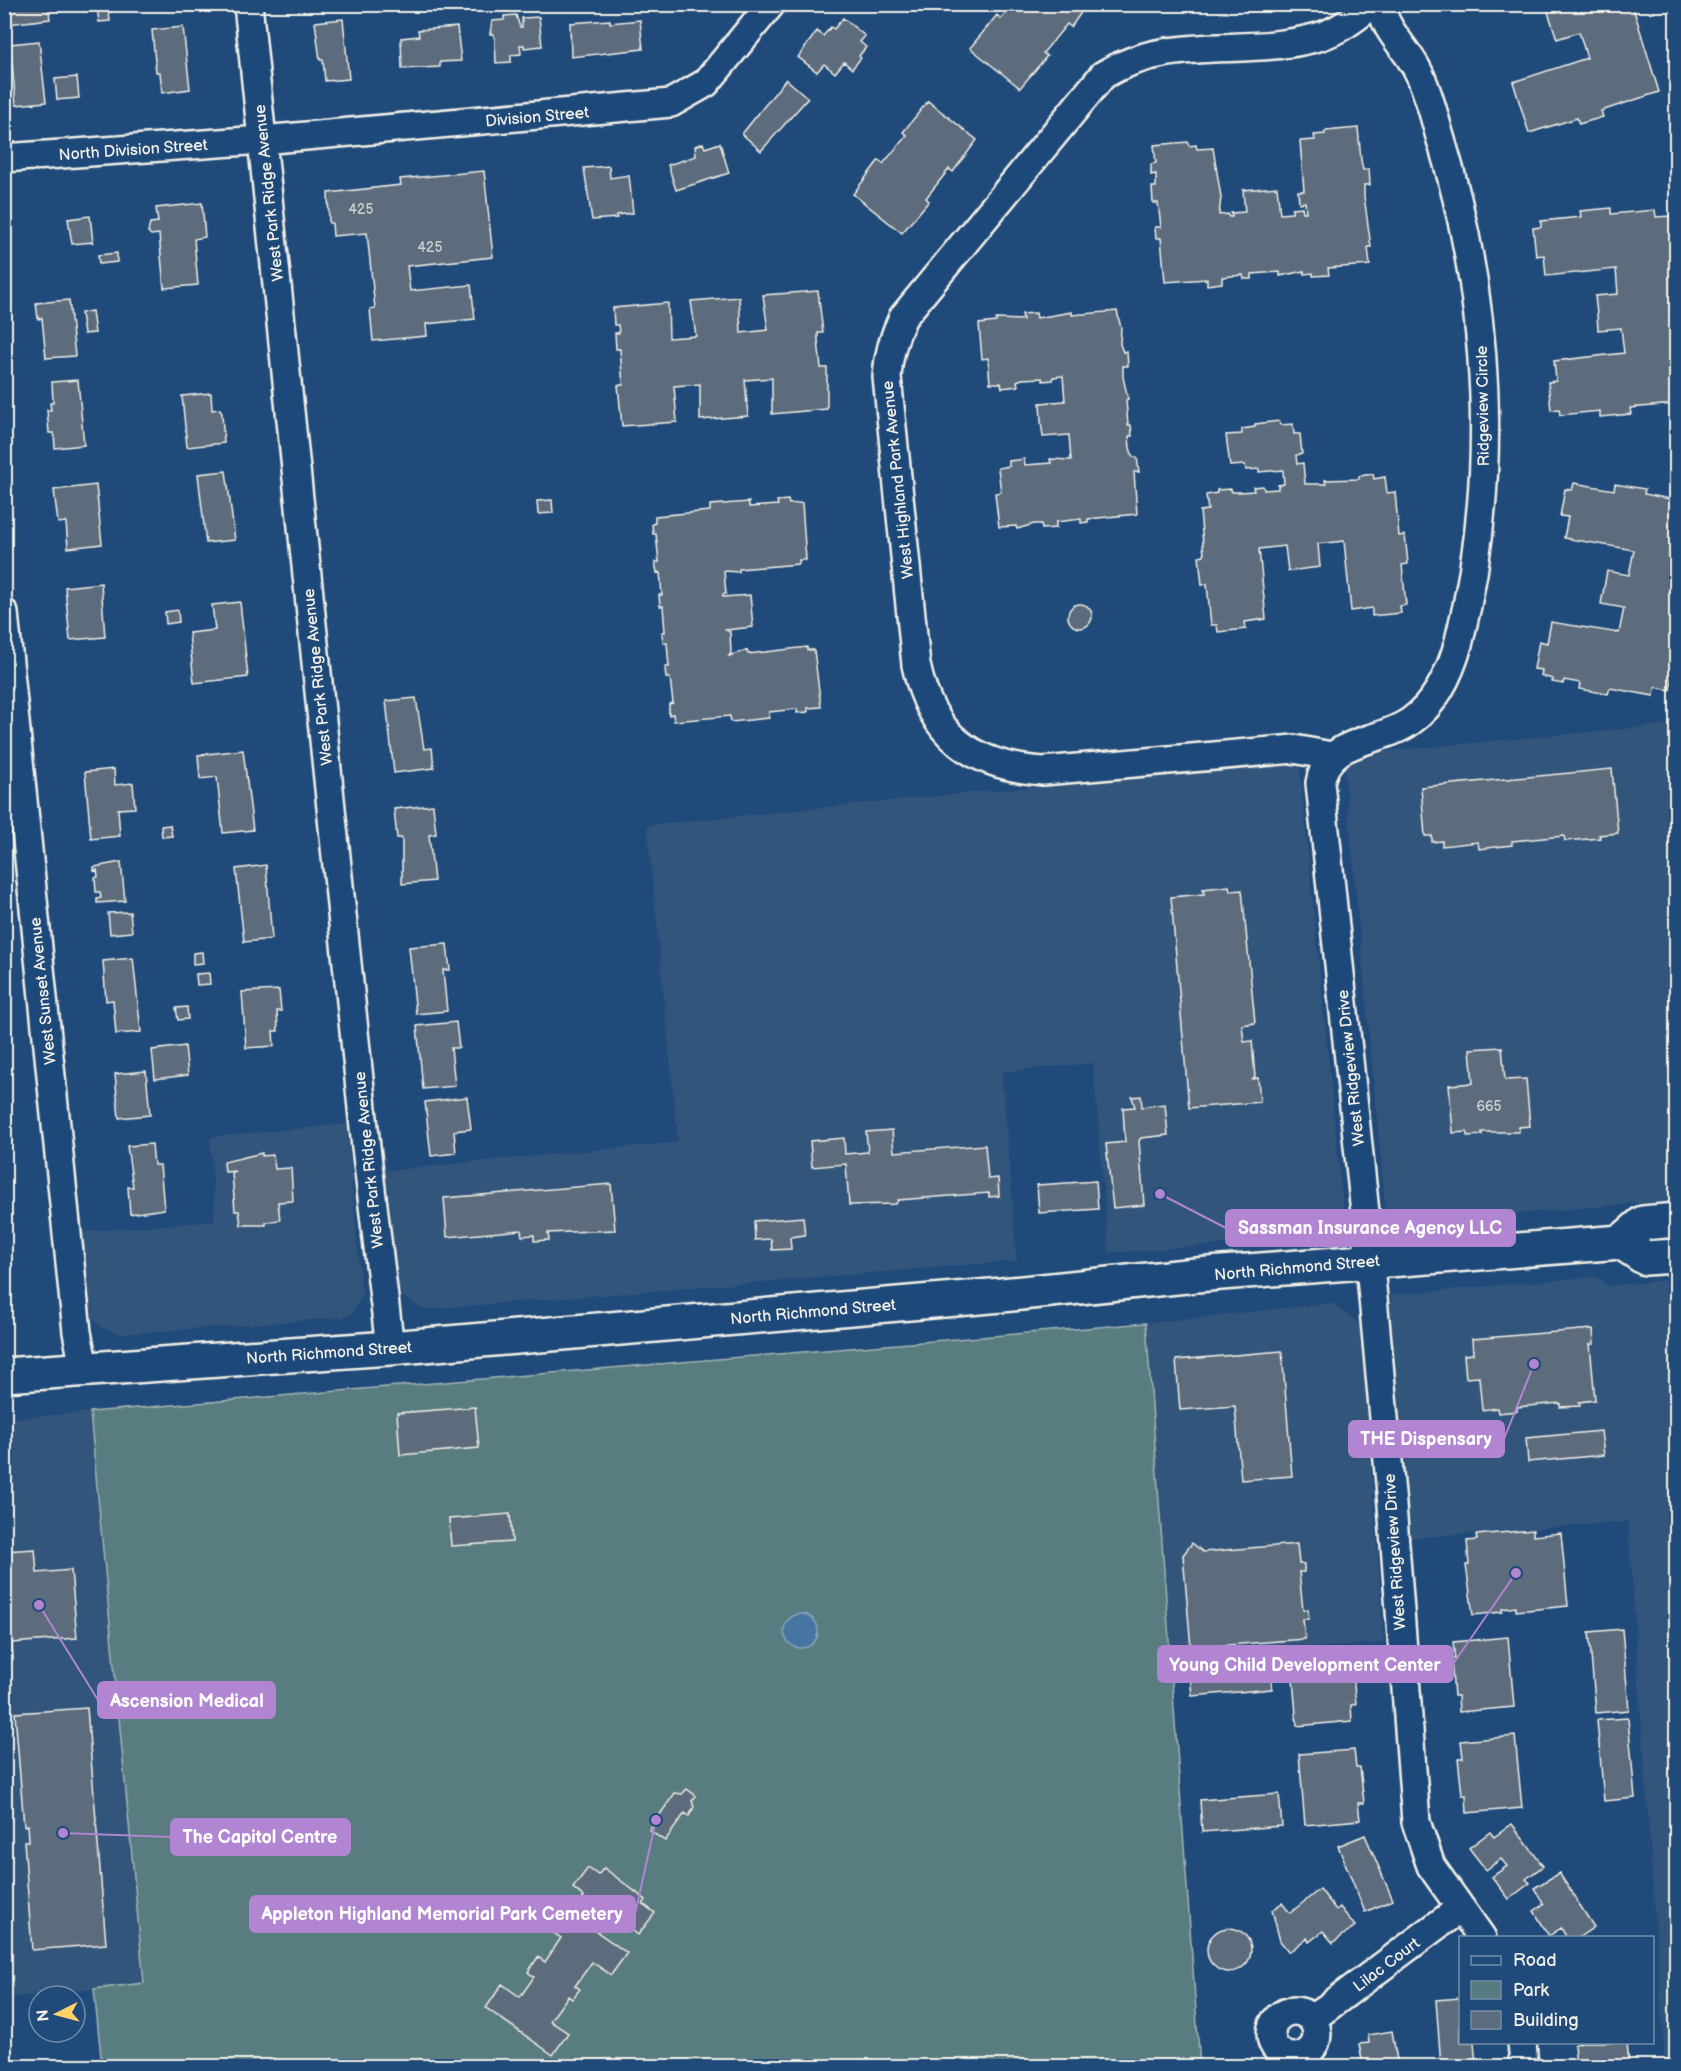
<svg xmlns="http://www.w3.org/2000/svg" width="1681" height="2071" viewBox="0 0 1681 2071" font-family="'Balsamiq Sans',sans-serif">
  <rect width="100%" height="100%" fill="#1f4a7a"/>
  <filter id="ink" filterUnits="userSpaceOnUse"><feTurbulence type="fractalNoise" baseFrequency=".0167" numOctaves="2"/><feDisplacementMap in="SourceGraphic" scale="12" xChannelSelector="R" yChannelSelector="G"/><feConvolveMatrix kernelMatrix="1 2 1 2 8 2 1 2 1" color-interpolation-filters="sRGB"/></filter>
  <g filter="url(#ink)">
    <path fill="#32547b" d="M1676 724V1200L1387 1225 1343 755Z
      M1299 760 1344 1216 1338 1228 1332 1232 1291 1239 1109 1253 1093 1063 1002 1072 1017 1261 432 1309H423L402 1296 394 1272 382 1171 678 1142 647 825Z
      M347 1124 362 1296 351 1315 340 1318 122 1334 103 1328 94 1320 89 1310 77 1232 215 1221 210 1137Z
      M1588 1277H1597L1608 1286 1676 1279V2066H1665L1628 1522 1408 1538 1389 1315 1391 1295Z
      M1331 1303 1361 1325 1384 1643 1171 1657 1146 1323Z
      M90 1412 144 1984 5 1998V1419Z"/>
    <path fill="#587b80" stroke="#a6b6b4" stroke-width="1.5" d="M1146 1323 1200 2066H102L94 1989 144 1983 90 1412Z"/>
    <path fill="#4574a0" stroke="#8ba6bd" stroke-width="1.5" d="M784 1631a17 17 0 1 1 34 0a17 17 0 1 1-34 0Z"/>
    <path fill="#5d6c7c" stroke="#f4f1e8" stroke-width="1.5" d="M6 4H48L50 19 8 24Z
      M1013 4H1087L1071 27 1067 24 1043 53 1047 56 1020 88 970 48 997 15 1001 19Z
      M1561 4H1632L1659 92 1601 111 1603 117 1579 124 1577 118 1529 133 1513 82 1587 58 1579 32 1557 39 1547 9Z
      M108 6 110 21 99 22 97 7Z
      M516 15 520 27H522V18L539 17 542 46 524 48V45H520L521 54 511 55V62L496 63 495 40 493 34H490L492 21 504 20V16Z
      M843 18 865 36 860 42 866 47 859 56 861 58 852 69 844 62 835 73 824 64 817 72 798 57 817 31 823 36 831 27 834 29Z
      M343 19 349 79 325 81 323 60H320L315 22Z
      M610 20V23L640 20 643 49 571 57 570 23Z
      M183 27 190 89 162 93 160 72H156L152 30Z
      M457 27 461 61 440 62V67L402 69 401 38 419 36 418 30Z
      M39 41 46 102 16 105 10 44Z
      M77 77 79 98 57 100 55 79Z
      M786 79 808 98 761 151 742 134Z
      M928 101 977 140 953 172 949 169 926 198 929 201 902 233 853 194 879 160 883 164 907 135 903 132Z
      M1358 128 1361 160 1363 170 1369 169 1370 185H1364V196L1371 247H1368L1370 265 1328 268 1329 275 1313 276V273L1304 274V271L1280 276V272L1252 274V279H1244L1243 275 1222 277V283L1207 285V279L1165 282 1161 238H1156L1155 227H1161L1158 203H1153L1152 187H1156V174L1151 175V164L1156 163 1154 145 1188 142 1189 146 1196 145 1197 149 1213 148 1221 197 1219 215 1228 214 1229 217H1232L1231 213 1245 212 1243 190 1277 187 1280 214 1292 213V208L1302 207 1303 212H1306L1305 202 1299 203 1298 191H1304L1300 141 1315 140 1314 135 1325 134V131Z
      M703 143 705 148 720 143 729 173 676 190 668 165 696 156 695 146Z
      M609 166 610 178 629 175 633 213 617 215V218L592 220 584 168Z
      M484 171 493 257 407 266 410 291 471 285 475 319 426 324 427 336 373 341 370 309 375 308 367 233 333 236 332 223H329L328 193 401 185 400 179Z
      M202 203 205 237 194 239 198 285 164 288 159 234 151 235 148 232 150 223 158 222 156 208Z
      M1611 208V214L1655 210 1656 217 1671 216 1676 264V396H1673L1674 404 1630 408 1631 414 1600 417V411L1560 415 1559 409 1551 410 1548 382 1556 381 1554 361 1624 353 1621 328 1598 330 1597 314 1595 296 1618 294 1616 269 1546 276 1544 255 1536 256 1533 228 1541 227V221L1581 217 1580 211Z
      M90 216 93 242 72 244 68 219Z
      M117 253V262L99 264 98 255Z
      M818 291 823 333H818V340L821 368H827V409L772 414V378L745 380 748 416 700 420V384L674 386 677 422 622 426 618 385H623L620 349H616L615 333H619L618 325H614L613 308 668 303 669 338 696 336 691 301 739 297 741 333 768 330 763 295Z
      M69 300 75 356 46 358 42 318 38 319 36 303Z
      M92 311 95 333 84 334 81 313Z
      M1117 311 1121 328 1120 344 1123 352 1127 351 1128 366H1123V377L1128 399 1126 400 1128 425H1131L1132 436H1129L1130 448 1133 457H1137L1139 472H1134L1137 514 1088 519V522L1081 523V519L1056 522V528L1042 529 1041 524H1034L1017 529 1016 526 999 527 995 493 1001 492 998 468 1009 466V461L1024 459 1025 465 1051 463 1050 459 1071 460 1069 435 1043 437 1041 421 1040 403 1065 401 1063 376 1053 377V380L1043 381 1042 378 1022 379 1017 381 1018 386 1002 388 1001 383H990L988 358 982 359 979 324 996 322V319L1023 320 1022 314 1036 313 1037 318 1072 312V315Z
      M78 380 84 445 55 448 54 433H49L47 410H51L50 403H53L52 382Z
      M211 393 212 410 220 409 222 414 224 443 187 447 182 396Z
      M1279 421 1280 425 1293 424 1294 434H1300L1302 454 1296 455 1297 464 1303 463 1305 484H1326L1325 480 1359 479V476L1373 474 1374 479 1385 477 1387 493 1395 492 1399 536 1405 535 1408 564 1402 565 1406 605 1400 606 1401 613 1372 616V608L1351 611 1344 541 1318 544 1320 567 1288 571 1285 546 1259 549 1266 619 1245 622 1246 629 1218 632 1217 625H1211L1207 584 1202 585 1199 556 1204 555 1200 511 1208 510 1206 495 1217 493V490L1231 489 1232 492H1239L1254 491 1253 487 1263 486 1264 490 1278 489V485L1284 484 1283 470 1259 472V469L1246 470 1245 465 1230 466 1226 435 1242 434V429L1255 427V424Z
      M226 471 235 540 206 543 198 474Z
      M1574 483 1614 490 1615 484 1645 489 1644 494 1676 500V654L1670 690 1655 687 1654 696 1610 688 1608 694 1579 689 1580 683 1564 680 1563 684 1552 682 1553 679 1541 676 1542 670 1534 669 1539 641 1547 643 1551 622 1619 633 1624 608 1601 604 1607 571 1629 575 1634 550 1564 538 1568 517 1560 516 1565 489 1572 490Z
      M96 485 102 544 68 548 66 522 58 523 54 490Z
      M552 500 553 513 538 514 537 501Z
      M788 500 789 504 802 503 806 560H799V564L739 569V572L724 571 726 594H723V597L750 595 753 627 726 630 730 632 731 653 729 656 747 650 748 654 807 647V650H814L821 707 808 708V712L797 713V709L769 712V718L731 722 730 716 674 721 673 714 669 715V704L673 703 670 678H666L665 667H669L667 643H663L662 632H665L663 606H660L659 595H662L660 572 657 573 655 562H659L656 534H653L652 524 655 523V516L710 511V505L749 502V507L778 505 777 501Z
      M101 583 105 637 70 640 65 587Z
      M240 602 248 677 194 683 189 633 215 630 212 605Z
      M1068 616a12 12 0 1 1 24 0a12 12 0 1 1-24 0Z
      M178 610 179 622 166 624 165 612Z
      M416 698 424 749 432 748 434 768 394 773 386 701Z
      M243 750 253 830 223 833 217 777 200 779 198 755Z
      M114 769 115 785 133 783 135 808 118 809 120 836 91 839 85 772Z
      M1612 769 1618 833 1599 835 1600 838 1565 841 1564 836 1512 841V845L1479 849 1478 842 1442 846V841L1432 842V836H1425L1421 787Z
      M433 805 436 834 429 835 434 881 402 884V838H397L394 809Z
      M170 825 172 836 162 837 161 826Z
      M121 862 125 901 97 903V899L101 898 100 892H96L95 878 98 877 97 870 94 871V867Z
      M266 865 272 939 244 942 236 869Z
      M1229 886 1230 891 1242 890 1255 1023 1242 1025 1244 1042 1252 1041 1255 1077 1253 1079 1258 1078 1260 1102 1189 1108 1171 897 1204 894 1203 889Z
      M130 912 132 932 110 934 108 913Z
      M447 944 450 970H443L447 1011 416 1014 409 947Z
      M202 952 203 963 193 964V953Z
      M133 958 141 1032 116 1034 113 1000 106 1001 103 961Z
      M209 973 210 984 197 985 196 974Z
      M279 990 281 1011H277L278 1031H273L274 1046 246 1048 242 992Z
      M187 1007 188 1019 178 1020 176 1008Z
      M456 1022 459 1048H451L455 1086 423 1089 417 1026Z
      M185 1046 188 1075 155 1079 152 1050Z
      M1502 1047 1505 1080 1526 1079 1530 1126 1519 1127V1132H1482V1135L1467 1136V1132L1453 1133 1449 1085 1473 1083 1470 1049Z
      M146 1071 150 1115 119 1118 115 1074Z
      M1141 1096 1142 1107 1165 1104 1168 1135 1141 1138 1139 1141 1144 1205 1113 1208 1106 1144 1125 1142 1123 1108 1135 1107 1132 1097Z
      M467 1097 471 1129 454 1131 456 1153 431 1156 425 1102Z
      M892 1130 894 1152 985 1145 988 1179 998 1178 999 1196 989 1197V1193L898 1200 896 1204 849 1205 846 1164 812 1167 810 1141 844 1138 845 1154 868 1152 866 1132Z
      M152 1144 154 1165H160L164 1209 130 1214 128 1187H133L127 1146Z
      M262 1153V1156L273 1155 275 1169 291 1168 293 1201 278 1202 280 1220 266 1222V1225H241L239 1211H235L232 1173 236 1171 225 1172 224 1162Z
      M1096 1181 1098 1209 1039 1213 1037 1185Z
      M611 1184 615 1230 548 1233 549 1240 534 1241V1235L522 1236 521 1230 447 1237 444 1198Z
      M803 1217 805 1235 790 1237 791 1249 772 1250 771 1239 755 1240 754 1221Z
      M1593 1329 1594 1344H1590L1595 1400 1579 1402 1580 1406 1560 1407V1403L1517 1407V1411L1498 1413 1497 1408 1482 1410 1479 1377 1466 1378 1464 1355 1473 1354 1472 1339Z
      M1282 1351 1292 1476 1241 1480 1235 1406 1180 1410 1176 1360Z
      M475 1407 479 1448 400 1455 397 1413Z
      M1601 1431 1604 1455 1528 1462 1526 1438Z
      M510 1514 512 1542 451 1546 449 1519Z
      M1533 1530V1536L1561 1533 1568 1606 1516 1611V1607L1502 1609V1612L1473 1615 1466 1565H1469L1467 1541 1477 1540 1476 1535Z
      M1192 1543 1203 1552 1297 1544 1299 1564H1304V1572H1299L1303 1610H1308L1309 1619H1303L1305 1639 1191 1648 1183 1555Z
      M35 1549 37 1573 71 1570 77 1638 12 1643 13 1659 4 1660V1551Z
      M1622 1629 1629 1710 1596 1713 1589 1632Z
      M1508 1637 1514 1707 1459 1712 1458 1696H1454L1451 1659H1455L1453 1642Z
      M1346 1651 1348 1668H1352L1356 1704 1351 1705 1352 1721 1297 1726 1291 1656Z
      M1269 1656 1272 1689 1192 1696 1189 1663Z
      M87 1708 106 1944 32 1950 24 1841H29L28 1825 24 1826 15 1713Z
      M1628 1718 1635 1798 1604 1801 1597 1720Z
      M1515 1736 1522 1808 1467 1813 1466 1795H1462L1458 1758H1463L1461 1741Z
      M1354 1750 1356 1767H1360L1364 1803H1358L1360 1820 1305 1825 1299 1754Z
      M687 1789 696 1796 692 1801 694 1807 689 1816 685 1813 665 1841 649 1830 675 1793 682 1794Z
      M1279 1794 1282 1826 1202 1832 1200 1800Z
      M1512 1824 1543 1866 1526 1879 1530 1883 1509 1899 1492 1877 1507 1866 1501 1859 1486 1870 1469 1848 1490 1832 1494 1837Z
      M1365 1835 1393 1900 1365 1912 1338 1846Z
      M588 1868 598 1875 604 1868 646 1900 643 1904 655 1913 638 1935 626 1925 621 1932 581 1901 584 1897 573 1888Z
      M1559 1873 1594 1927 1578 1938H1567L1561 1928 1549 1936 1534 1911 1544 1904 1534 1888Z
      M1320 1889 1336 1910 1340 1907 1355 1926 1333 1943 1323 1931 1309 1942 1307 1938 1289 1952 1280 1941 1272 1910 1282 1903 1290 1913Z
      M560 1906 627 1953 611 1975 592 1962 575 1986 580 1989 572 1999 568 1996 550 2021 568 2033 553 2055 486 2008 502 1984 520 1997 534 1977 528 1972 538 1957 545 1962 561 1938 545 1927Z
      M1207 1950a22 22 0 1 1 44 0a22 22 0 1 1-44 0Z
      M1460 1998V2042H1474L1476 2066H1441L1436 2000Z
      M1392 2031 1398 2066H1363L1359 2044 1369 2043 1368 2035Z
      M1581 2042H1627L1629 2066H1576L1574 2045Z
      M4 2046H12L13 2060H5L6 2066H4Z"/>
    <g fill="none" stroke-linecap="round" stroke-linejoin="round">
      <g stroke="#f4f1e8" stroke-width="32">
        <path id="minor" d="M248 4 366 1147 390 1348
          M1381 4C1384 31 1407 48 1418 71 1429 92 1434 117 1441 140 1490 301 1500 477 1459 641 1451 671 1436 703 1411 721 1378 745 1328 736 1320 783L1366 1222 1392 1505 1416 1822 1431 1866 1482 1938
          M4 158 262 140 671 103 706 83 771 4
          M4 613 77 1332 84 1368
          M1331 756 1294 749 1043 771C972 766 931 736 916 665L887 377C888 355 893 338 903 317L1103 75C1172 33 1245 58 1318 37 1339 31 1355 18 1373 4
          M1271 2034a23 23 0 1 1 46 0a23 23 0 1 1-46 0Z
          M1312 2019 1459 1909
          M1522 2042 1524 2066"/>
      </g>
      <g stroke="#f4f1e8" stroke-width="38">
        <path id="major" d="M1621 1242 1645 1258 1676 1256
          M4 1375 390 1348 1002 1295 1196 1275 1621 1242 1643 1223 1676 1220"/>
      </g>
      <use href="#minor" stroke="#1f4a7a" stroke-width="27"/>
      <use href="#major" stroke="#1f4a7a" stroke-width="33"/>
    </g>
  </g>
  <g text-anchor="middle" stroke-width="5" stroke-linejoin="round" paint-order="stroke">
    <g font-size="14" fill="#ced0cd">
      <text x="361" y="214">425</text>
      <text x="430" y="252">425</text>
      <text x="1489" y="1111">665</text>
    </g>
    <g font-size="16" fill="#f4f1e8" stroke="#1f4a7a">
      <text transform="translate(537 116) rotate(-5)" y="6">Division Street</text>
      <text transform="translate(133 149) rotate(-4)" y="6">North Division Street</text>
      <text transform="translate(268 193) rotate(-96)" y="6">West Park Ridge Avenue</text>
      <text transform="translate(1482 406) rotate(-91)" y="6">Ridgeview Circle</text>
      <text transform="translate(897 480) rotate(-96)" y="6">West Highland Park Avenue</text>
      <text transform="translate(317 677) rotate(-96)" y="6">West Park Ridge Avenue</text>
      <text transform="translate(42 991) rotate(-96)" y="6">West Sunset Avenue</text>
      <text transform="translate(1350 1068) rotate(-96)" y="6">West Ridgeview Drive</text>
      <text transform="translate(368 1160) rotate(-96)" y="6">West Park Ridge Avenue</text>
      <text transform="translate(1297 1267) rotate(-5)" y="6">North Richmond Street</text>
      <text transform="translate(813 1311) rotate(-5)" y="6">North Richmond Street</text>
      <text transform="translate(329 1352) rotate(-4)" y="6">North Richmond Street</text>
      <text transform="translate(1394 1552) rotate(-94)" y="6">West Ridgeview Drive</text>
      <text transform="translate(1386 1964) rotate(-37)" y="6">Lilac Court</text>
    </g>
  </g>
  <path fill="none" stroke="#b185d1" stroke-width="2" d="M1160 1194L1226 1228M1534 1364L1504 1439M1516 1573L1453 1664M39 1605L98 1700M63 1833L171 1837M656 1820L635 1914"/>
  <g fill="#b185d1" stroke="#1f4a7a" stroke-width="2">
    <circle cx="1160" cy="1194" r="6"/>
    <circle cx="1534" cy="1364" r="6"/>
    <circle cx="1516" cy="1573" r="6"/>
    <circle cx="39" cy="1605" r="6"/>
    <circle cx="63" cy="1833" r="6"/>
    <circle cx="656" cy="1820" r="6"/>
  </g>
  <g fill="#b185d1" stroke="#b185d1" stroke-width="2">
    <rect x="1226" y="1210" width="289" height="36" rx="6"/>
    <rect x="1349" y="1421" width="155" height="36" rx="6"/>
    <rect x="1158" y="1646" width="295" height="36" rx="6"/>
    <rect x="98" y="1682" width="177" height="36" rx="6"/>
    <rect x="171" y="1819" width="179" height="36" rx="6"/>
    <rect x="250" y="1896" width="385" height="36" rx="6"/>
  </g>
  <g font-size="18" text-anchor="middle" font-weight="bold" fill="#fff">
    <text x="1370" y="1234">Sassman Insurance Agency LLC</text>
    <text x="1426" y="1445">THE Dispensary</text>
    <text x="1305" y="1671">Young Child Development Center</text>
    <text x="187" y="1707">Ascension Medical</text>
    <text x="260" y="1843">The Capitol Centre</text>
    <text x="442" y="1920">Appleton Highland Memorial Park Cemetery</text>
  </g>
  <rect width="1681" height="2071" fill="none" stroke="#1f4a7a" stroke-width="24"/>
  <rect x="12" y="12" width="1657" height="2047" fill="none" stroke="#f4f1e8" stroke-width="2" filter="url(#ink)"/>
  <rect x="1459" y="1936" width="195" height="108" fill="#1f4a7a" stroke="#748da6" stroke-width="1.5"/>
  <rect x="1471" y="1956" width="30" height="9" fill="#1f4a7a" stroke="#748da6" stroke-width="1.5"/>
  <text x="1513" y="1966" font-size="18" fill="#f4f1e8">Road</text>
  <rect x="1471" y="1981" width="30" height="18" fill="#587b80" stroke="#748da6" stroke-width="1.5"/>
  <text x="1513" y="1996" font-size="18" fill="#f4f1e8">Park</text>
  <rect x="1471" y="2011" width="30" height="18" fill="#5d6c7c" stroke="#748da6" stroke-width="1.5"/>
  <text x="1513" y="2026" font-size="18" fill="#f4f1e8">Building</text>
  <g transform="translate(57 2014) rotate(264)"><circle r="28" fill="#1f4a7a" stroke="#748da6" stroke-width="1.5"/>
  <path d="M0-4.5L10 22L0 15L-10 22Z" fill="#ffd166"/>
  <text y="-9" font-size="16" font-weight="bold" text-anchor="middle" fill="#f4f1e8">N</text>
  </g>
</svg>
